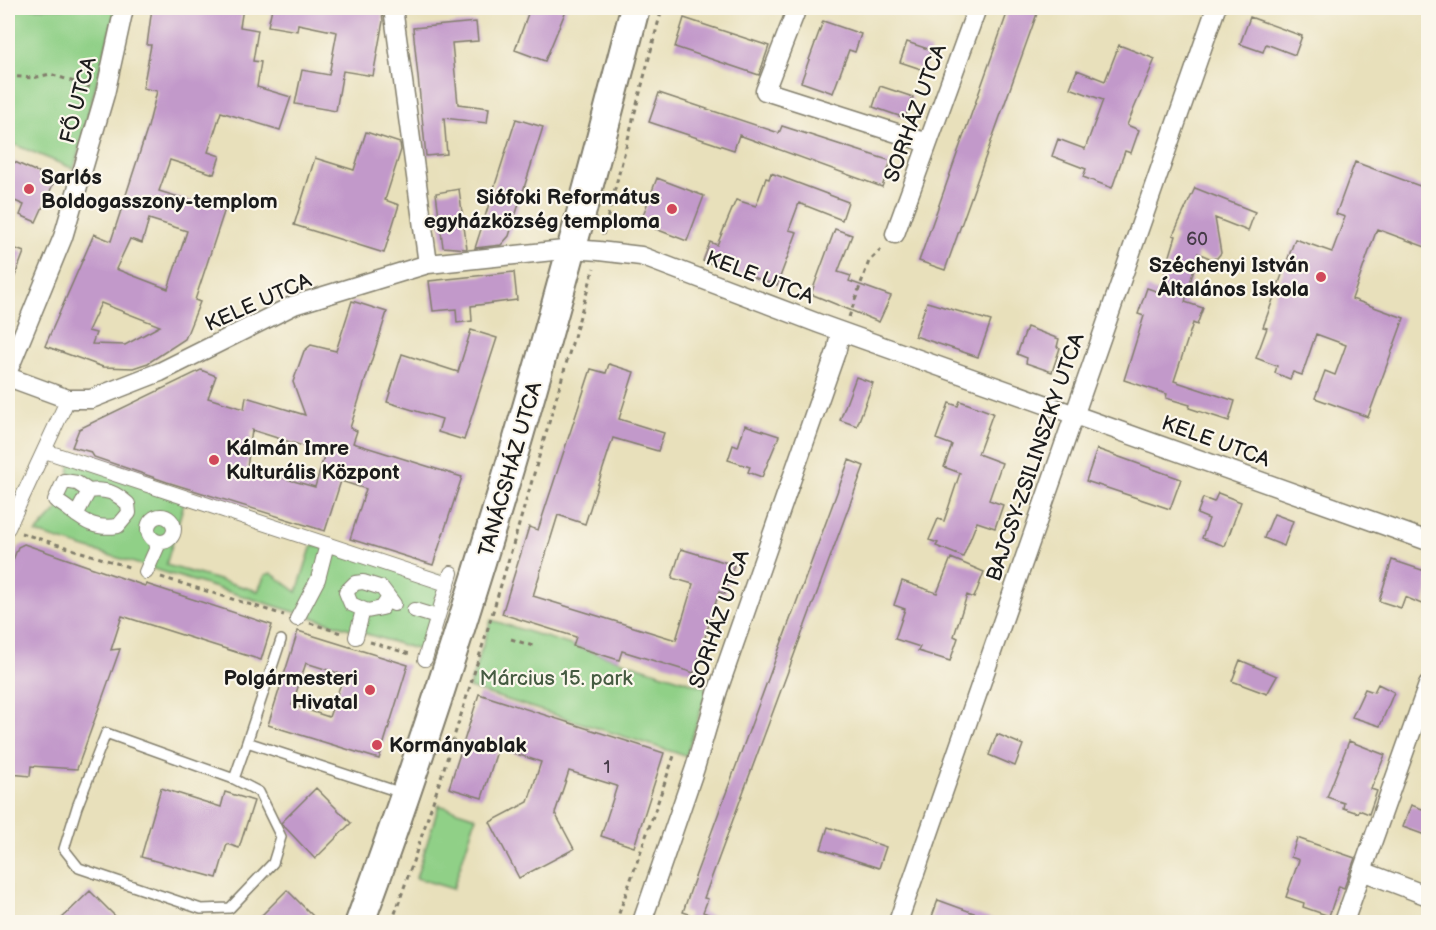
<svg xmlns="http://www.w3.org/2000/svg" width="1436" height="930" viewBox="0 0 1436 930" font-family="'Balsamiq Sans',sans-serif">
  <rect width="100%" height="100%" fill="#fbf7ec"/>
  <filter id="ink" filterUnits="userSpaceOnUse"><feTurbulence type="fractalNoise" baseFrequency=".0167" numOctaves="2"/><feDisplacementMap in="SourceGraphic" scale="12" xChannelSelector="R" yChannelSelector="G"/><feConvolveMatrix kernelMatrix="1 2 1 2 8 2 1 2 1" color-interpolation-filters="sRGB"/></filter>
  <filter id="wash" filterUnits="userSpaceOnUse"><feTurbulence type="fractalNoise" baseFrequency=".008" numOctaves="4" result="noise"/><feDisplacementMap in="SourceGraphic" scale="24" xChannelSelector="R" yChannelSelector="G"/><feGaussianBlur stdDeviation="1.35" result="paint"/><feColorMatrix in="noise" values="0 0 0 0 0 0 0 0 0 0 0 0 0 0 0 0 0 1.4 0 .05"/><feComposite in="paint" operator="in"/></filter>
  <g filter="url(#wash)">
    <rect width="100%" height="100%" fill="#e8e0bb"/>
    <path fill="#90d087" stroke="#567652" stroke-width="1.5" d="M8 8H116L74 169 8 142Z
      M67 454 187 493 166 565 258 591 265 575 271 573 297 592 312 545 452 578 429 653 36 533 66 500 70 467Z
      M491 620 708 688 686 756 469 688Z
      M439 805 476 817 453 889 416 878Z"/>
    <g id="blocks">
      <path fill="#c299ca" fill-rule="evenodd" d="M152 8H243L240 27 258 30 253 61 261 62 257 87 291 97 280 130 221 112 208 152 220 156 214 174 170 160 159 191 198 203 199 198 226 206 195 300 200 302 185 339 148 363 133 368 103 367 45 346 94 234 111 241 148 127 157 91 143 88 151 45H147ZM149 219 187 231 168 289 116 269 130 239 142 243ZM101 303 160 326 125 345 92 344 96 333 88 331Z
        M272 8H358L382 12 383 21 373 76 343 71 336 111 295 104 302 70 329 75 337 32 298 24 297 31 268 26Z
        M530 8H567L545 61 515 50Z
        M1009 8H1039L945 270 919 261Z
        M1250 17 1302 36 1295 55 1266 44 1263 52 1240 44Z
        M684 18 769 46 759 75 675 47Z
        M823 21 861 34 855 52 849 50 833 93 801 82Z
        M476 22 478 41 452 43 458 104 489 108 487 123 444 118 447 154 426 156 413 28Z
        M907 42 931 50 924 70 900 62Z
        M1119 45 1155 59 1127 125 1139 130 1131 153 1125 151 1112 188 1083 177 1086 169 1052 156 1058 139 1085 149 1103 100 1070 88 1077 70 1105 81Z
        M880 86 913 97 905 118 873 107Z
        M659 93 779 133 782 126 891 161 882 187 739 135 734 150 649 122Z
        M516 119 543 127 509 236 501 245 475 248Z
        M366 132 400 143 401 150 385 200 399 205 384 253 294 225 315 158 354 170Z
        M8 159 55 180 36 222 20 215 24 205 8 198Z
        M1355 162 1428 189V248L1377 229 1352 299 1404 318 1368 417 1315 398 1325 371 1335 375 1346 345 1316 334 1302 375 1293 372 1290 379 1275 373 1277 366 1256 358 1267 328 1263 327 1295 239 1332 252 1345 217 1336 214Z
        M771 173 848 202 842 220 799 203 789 230 797 232 777 285 703 261 710 242 717 245 736 200 756 206 766 178 769 179Z
        M657 178 704 196 687 241 640 223Z
        M1195 188 1255 212 1248 231 1215 218 1221 253 1217 258 1212 259 1198 253 1185 302 1203 308 1197 325 1193 323 1174 381 1235 401 1229 421 1189 408 1190 405 1166 398 1167 394 1124 380 1144 316 1138 314 1147 288 1159 292 1176 236 1173 235Z
        M459 189 467 249 443 247 436 193Z
        M835 229 852 235 838 272 851 276 849 281 891 296 879 322 811 294Z
        M8 246 24 252 9 292H8Z
        M514 272 517 300 471 306 472 321 457 323 456 309 433 311 429 281Z
        M352 301 387 312 350 428 357 431 353 443 462 477 433 565 350 539 366 489 341 481 325 531 167 482 94 457 91 452 72 447 79 429 201 370 216 376 208 398 244 409 246 397 305 415 293 382 304 351 311 345 336 351ZM252 430 325 453 315 487 247 468Z
        M927 302 991 321 978 357 915 336Z
        M1027 327 1059 339 1057 347 1060 348 1052 372 1026 363 1027 358 1017 354Z
        M471 330 497 338 464 440 438 432 442 419 387 402 402 354 458 372Z
        M609 364 634 372 619 419 664 433 658 451 613 438 585 524 558 515 533 596 676 640 693 584 672 578 681 549 734 565 725 594 719 592 694 673 622 651 619 660 573 646 576 637 502 614 529 527 538 530 591 369 606 373Z
        M856 377 873 383 857 426 840 420Z
        M960 401 993 413 978 454 1002 463 989 500 1003 505 995 528 977 522 963 557 936 546 938 543 929 540 938 519 944 521 960 473 944 467 952 445 936 439 949 403 958 406Z
        M745 425 779 436 762 477 748 472 750 467 728 460 733 445 738 447Z
        M1097 449 1181 479 1170 509 1086 481Z
        M849 460 864 466 704 898 708 899 703 912 727 922H686L689 914 683 912 695 877Z
        M1218 493 1241 502 1225 546 1202 538 1209 519 1197 514 1203 498 1214 502Z
        M1274 514 1293 521 1284 546 1264 538Z
        M24 544 145 586 146 584 272 625 261 660 122 616 111 650 120 649 77 769 31 766 30 776 11 774 12 765H8V573L18 547Z
        M951 558 984 572 974 598 967 595 954 636 958 638 950 661 918 651 920 647 895 639 905 609 894 605 902 581 937 593Z
        M1392 560 1428 572V591L1424 605 1405 597 1401 608 1379 601Z
        M298 631 408 665 379 759 268 725ZM306 663 344 675 329 717 292 705Z
        M1240 660 1277 676 1267 694 1232 681Z
        M1378 684 1394 692 1380 726 1352 717 1365 689 1374 692Z
        M479 694 664 753 634 847 601 836 617 786 569 771 555 813 574 849 519 878 490 822 528 802 541 762 498 748 482 798 449 788Z
        M997 734 1023 745 1015 766 989 755Z
        M1349 741 1385 755 1371 789 1377 791 1369 814 1359 810 1358 813 1343 808 1344 803 1327 797Z
        M161 788 221 807 225 792 254 801 239 848 227 844 217 878 141 857Z
        M316 788 351 823 315 859 281 823Z
        M1411 805 1428 811V825L1425 835 1403 827Z
        M828 827 886 847 879 868 821 849Z
        M1297 838 1355 858 1344 888 1339 886 1329 916 1303 907 1304 903 1286 897 1299 860 1291 857Z
        M287 890 319 922H255Z
        M90 891 121 922H58Z
        M938 900 996 921 995 922H930Z"/>
    </g>
  </g>
  <g filter="url(#ink)">
    <use href="#blocks" fill-opacity="0" stroke="#827e6c" stroke-width="1.5"/>
    <g fill="none" stroke-linecap="round" stroke-linejoin="round">
      <g stroke="#827e6c" stroke-width="12">
        <path id="service" d="M106 733 234 779 259 792 281 837 273 863 230 908 201 909 79 868 64 849 77 807Z
          M247 742 281 640
          M234 779 247 742 402 793"/>
      </g>
      <g stroke="#827e6c" stroke-width="16">
        <path id="pedestrian" d="M45 451 447 584
          M64 481 77 483 89 491C106 488 116 493 128 504L129 513 118 526C87 531 79 514 55 500Z
          M76 515 89 491
          M148 529a13 13 0 1 1 26 0a13 13 0 1 1-26 0Z
          M8 528 68 399
          M146 572 159 543
          M388 599 382 608 367 611 351 604 346 592 355 583 363 582 382 588 394 604
          M414 610 437 617
          M297 619 318 579 327 544
          M356 637 363 610
          M425 659 451 573"/>
      </g>
      <g stroke="#827e6c" stroke-width="21">
        <path id="minor" d="M393 8 428 264
          M797 8 765 91 928 143
          M895 234 977 8
          M8 371 63 237 105 94 124 8
          M8 377 68 399H91L160 372 294 305 428 264 573 249 599 251 641 256 820 324 1428 541
          M1362 871 1428 896
          M642 922 695 768 718 690 837 349 840 331
          M898 922 1216 8
          M1344 922 1428 685"/>
      </g>
      <g stroke="#827e6c" stroke-width="32">
        <path id="primary" d="M360 922C470 623 556 317 635 8"/>
      </g>
      <path stroke="#827e6c" stroke-width="3" stroke-dasharray="4.5 4.5" stroke-linecap="butt" d="M8 76 33 78 50 74 90 87
        M603 235 662 8
        M849 317 869 261 884 246
        M21 533 132 568
        M161 577 284 615
        M310 623 344 634
        M511 639 533 646
        M370 642 413 655
        M392 922C468 707 530 487 594 268
        M616 922 674 756"/>
      <use href="#service" stroke="#fff" stroke-width="9"/>
      <use href="#pedestrian" stroke="#fff" stroke-width="14"/>
      <use href="#minor" stroke="#fff" stroke-width="18"/>
      <use href="#primary" stroke="#fff" stroke-width="28"/>
    </g>
  </g>
  <g fill="#d1495b" stroke="#fbf7ec" stroke-width="2">
    <circle cx="29" cy="189" r="6"/>
    <circle cx="672" cy="209" r="6"/>
    <circle cx="1321" cy="277" r="6"/>
    <circle cx="214" cy="460" r="6"/>
    <circle cx="370" cy="690" r="6"/>
    <circle cx="377" cy="745" r="6"/>
  </g>
  <g text-anchor="middle" stroke-width="4.5" stroke-linejoin="round" paint-order="stroke">
    <g font-size="18" fill="#463b48">
      <text x="1197" y="245">60</text>
      <text x="607" y="773">1</text>
    </g>
    <g font-size="21" fill="#1c1c1c" stroke="#fbf7ec">
      <text transform="translate(78 100) rotate(-75)" y="7">FŐ UTCA</text>
      <text transform="translate(915 113) rotate(-70)" y="7">SORHÁZ UTCA</text>
      <text transform="translate(760 277) rotate(21)" y="7">KELE UTCA</text>
      <text transform="translate(258 302) rotate(-24)" y="7">KELE UTCA</text>
      <text transform="translate(1216 441) rotate(20)" y="7">KELE UTCA</text>
      <text transform="translate(1035 457) rotate(-71)" y="7">BAJCSY-ZSILINSZKY UTCA</text>
      <text transform="translate(510 469) rotate(-74)" y="7">TANÁCSHÁZ UTCA</text>
      <text transform="translate(719 619) rotate(-71)" y="7">SORHÁZ UTCA</text>
    </g>
    <g font-size="21" font-weight="bold" fill="#1c1c1c" stroke="#fbf7ec" text-anchor="start">
      <text x="41" y="184">Sarlós<tspan x="41" dy="24">Boldogasszony-templom</tspan></text>
      <text x="660" y="204" text-anchor="end">Siófoki Református<tspan x="660" dy="24">egyházközség temploma</tspan></text>
      <text x="1309" y="272" text-anchor="end">Széchenyi István<tspan x="1309" dy="24">Általános Iskola</tspan></text>
      <text x="226" y="455">Kálmán Imre<tspan x="226" dy="24">Kulturális Központ</tspan></text>
      <text x="358" y="685" text-anchor="end">Polgármesteri<tspan x="358" dy="24">Hivatal</tspan></text>
      <text x="389" y="752">Kormányablak</text>
    </g>
    <g font-size="21" fill="#455b41" stroke="#fbf7ec">
      <text x="556" y="685">Március 15. park</text>
    </g>
  </g>
  <rect width="1436" height="930" fill="none" stroke="#fbf7ec" stroke-width="30"/>
</svg>
